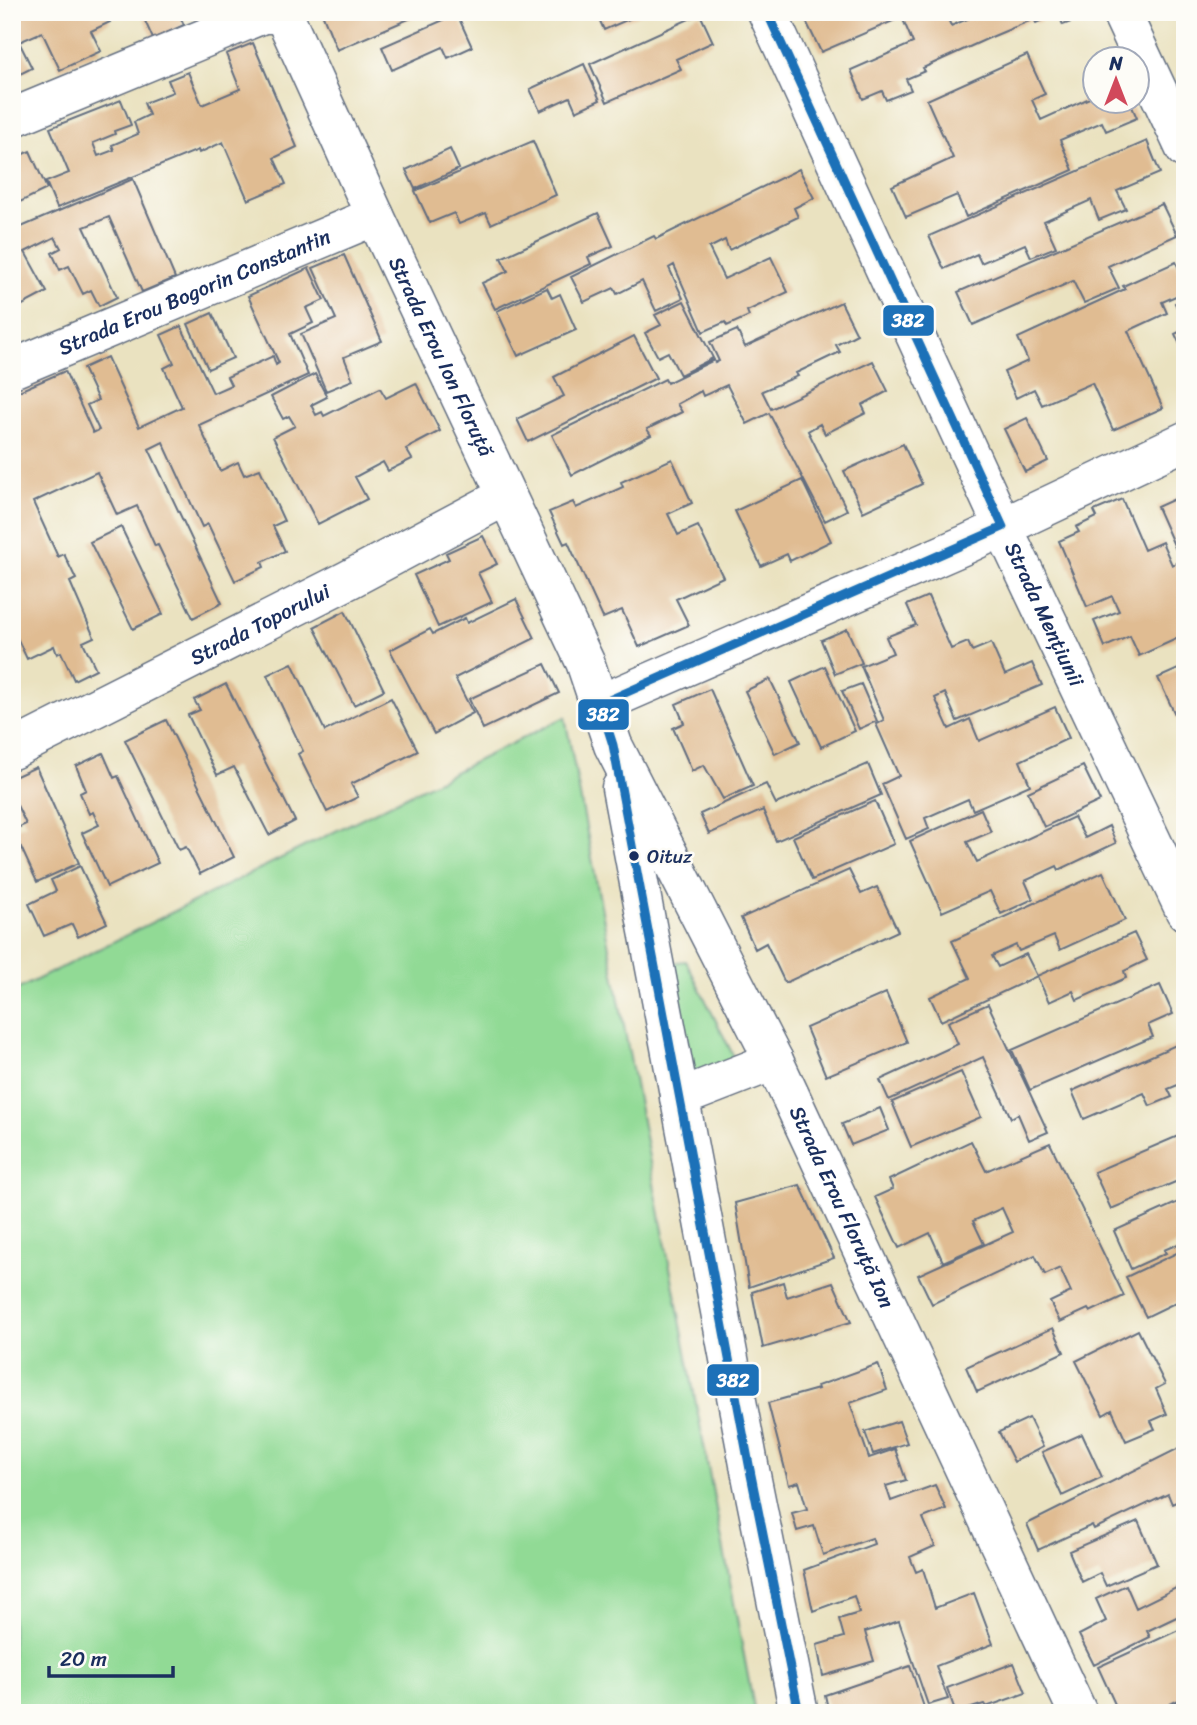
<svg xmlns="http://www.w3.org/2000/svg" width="1197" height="1725" viewBox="0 0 1197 1725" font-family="Sriracha,sans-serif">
  <rect width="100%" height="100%" fill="#fdfcf7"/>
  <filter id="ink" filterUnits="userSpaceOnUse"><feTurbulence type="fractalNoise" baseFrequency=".0143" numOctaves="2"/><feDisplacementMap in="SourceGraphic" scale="14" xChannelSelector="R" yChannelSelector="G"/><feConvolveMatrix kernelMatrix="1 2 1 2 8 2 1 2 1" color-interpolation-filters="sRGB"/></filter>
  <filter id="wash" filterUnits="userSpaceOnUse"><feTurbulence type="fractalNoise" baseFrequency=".00686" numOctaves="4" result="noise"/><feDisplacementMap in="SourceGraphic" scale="28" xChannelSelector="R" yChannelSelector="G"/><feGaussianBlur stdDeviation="1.57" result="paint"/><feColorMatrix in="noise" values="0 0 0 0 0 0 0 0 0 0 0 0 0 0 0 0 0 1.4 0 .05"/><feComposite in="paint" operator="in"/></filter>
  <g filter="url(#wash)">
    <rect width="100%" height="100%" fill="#eae2c0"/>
    <path fill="#91da95" stroke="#56847a" stroke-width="2" d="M565 717 755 1713H12V992Z
      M686 961 736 1061 694 1075 672 969 677 962Z"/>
    <g id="blocks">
      <path fill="#e0bc92" d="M12 12H106L110 22 91 31 101 51 60 70 42 32 19 42 32 68 12 78Z
        M141 12H178L184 25 153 39Z
        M324 12H425L337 50 322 13Z
        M596 12H645L604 30Z
        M821 12H945L951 26 984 12H1082L1084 17 1063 25 1058 13 1036 23 1034 19 989 38 923 68 925 71 906 79 911 90 886 100 882 91 863 99 851 70 913 43 902 17 821 52 805 19Z
        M1171 12H1185V17L1175 21Z
        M457 14 472 47 448 58 443 47 392 70 382 47Z
        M700 14 713 42 676 59 681 69 607 102 590 64Z
        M253 43 297 147 274 158 286 184 248 200 223 142 199 153 198 150 57 208 46 182 69 173 50 128 121 100 131 125 114 131 115 134 93 143 98 156 114 150 112 145 138 134 134 122 149 115 144 103 173 92 168 80 188 72 202 105 240 89 226 54Z
        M1027 55 1045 94 1032 100 1041 120 1096 95V102H1130L1137 118 1106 131 1102 122 1060 140 1073 170 966 217 957 195 906 217 892 186 953 158 927 100Z
        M584 64 600 100 576 111 570 97 540 111 530 89Z
        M533 141 556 195 491 224 486 213 459 224 454 213 430 223 415 191Z
        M1147 141 1160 173 1117 191 1126 209 1099 220 1091 200 1044 221 1056 247 1031 257 1025 244 981 263 977 254 944 269 929 236Z
        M450 149 459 169 415 189 406 170Z
        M30 151 47 189 20 202 12 184V159Z
        M799 169 814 198 794 208 798 217 729 250 725 240 709 248 724 279 771 257 788 292 747 311 749 316 727 326 725 322 703 332 674 265 669 268 683 298 656 311 642 281 617 294 614 288 584 302 571 277 654 236 656 239Z
        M133 179 175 278 142 292 109 217 84 227 117 297 99 306 91 290 83 294 69 266 60 270 52 253 61 248 55 237 25 252 47 292 17 308 12 299V231Z
        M1162 204 1177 235 1108 266 1119 288 1084 303 1073 281 973 325 958 292Z
        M598 213 613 246 588 257 591 264 495 309 482 283 508 271 501 258Z
        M344 255 382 341 344 357 353 380 326 391 301 334 336 319 313 268Z
        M1176 262 1185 282V292L1162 302 1167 313 1128 331 1163 408 1113 430 1092 383 1042 405 1034 389 1016 398 1004 372 1028 361 1018 338 1125 289 1123 286Z
        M309 268 324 300 306 308 313 323 290 334 308 375 199 425 220 471 238 462 244 475 260 469 284 521 273 526 285 551 262 562 264 567 235 581 208 524 202 527 163 442 149 449 222 603 193 618 158 545 155 546 137 506 117 515 97 472 33 502 58 557 64 554 76 579 70 582 94 637 83 642 96 669 74 680 61 652 57 654 54 646 27 659 12 627V475L16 473 12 467V394L65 371 93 433 99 430 87 405 98 400 83 368 107 357 139 427 182 407 164 368 174 363 161 335 181 326 213 393 231 385 227 377 273 356 276 365 279 363 248 296Z
        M547 288 552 298 560 294 576 330 518 356 497 311Z
        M1185 299V325L1175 303Z
        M684 301 713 358 680 375 668 352 658 357 645 333 661 325 655 315Z
        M841 302 857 334 836 345 840 352 796 373 798 376 762 391 771 409 873 361 888 391 862 405 866 413 825 434 820 424 808 431 847 510 825 521 769 413 747 424 727 385 703 396 701 391 677 404 682 412 647 429 651 435 572 475 552 435 665 379 667 383 714 360 715 363 719 361 710 342 737 330 745 347Z
        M212 313 233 358 208 369 188 324Z
        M1185 329V355L1175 334Z
        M634 336 656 378 528 442 517 419 564 396 554 377Z
        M315 374 327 397 311 405 316 415 322 412 324 416 380 388 386 398 416 383 440 431 406 449 412 459 388 471 383 462 355 477 367 499 318 524 273 437 295 426 289 416 283 419 271 397Z
        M1027 418 1048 461 1025 472 1004 429Z
        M903 444 922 484 863 512 844 471Z
        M672 459 692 503 668 514 678 535 698 526 723 577 676 599 689 625 639 647 622 610 603 618 568 542 564 544 549 512 573 502 576 508 623 487 621 482Z
        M802 480 831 541 790 561 787 554 761 566 735 511Z
        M1181 496 1185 505V582L1182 583 1185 590V635L1139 656 1130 636 1105 647 1094 621 1119 611 1112 596 1087 607 1059 541 1079 532 1076 527 1097 517 1094 511 1122 499 1144 550 1162 542 1172 565 1181 561 1157 507Z
        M121 527 163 614 133 629 90 542Z
        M483 536 497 564 478 573 492 602 438 627 414 575 449 559 446 553Z
        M928 596 951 649 968 642 972 651 991 643 1005 675 1032 663 1042 685 957 721 945 693 935 698 949 729 970 719 979 741 1055 707 1069 738 1020 761 1030 785 973 810 968 799 925 818 929 829 906 839 882 784 899 776 876 724 884 720 861 666 893 653 886 637 916 625 907 605Z
        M516 599 535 638 455 678 473 713 434 734 390 650 430 629 433 634 465 618 467 623Z
        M345 611 384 690 354 705 314 627Z
        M847 629 862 663 835 674 821 640Z
        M292 663 325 731 391 698 418 751 351 784 358 797 327 812 298 754 303 751 267 675Z
        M545 664 559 693 483 729 469 699Z
        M825 666 855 731 821 747 791 682Z
        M1185 666V720L1179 723 1158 678Z
        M770 679 800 742 775 754 745 691Z
        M226 684 295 821 269 835 234 767 217 775 188 715 200 710 194 700Z
        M861 684 877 721 859 729 842 691Z
        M710 689 753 786 723 799 704 765 692 771 673 728 684 723 676 704Z
        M166 720 234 857 200 874 186 847 179 850 125 740Z
        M103 753 114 778 118 776 158 863 107 887 82 833 99 825 93 812 89 814 80 793 86 790 76 766Z
        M868 764 881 795 776 841 763 810 709 834 700 814 766 784 776 804Z
        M1083 766 1100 801 1044 827 1028 792Z
        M36 767 79 863 37 882 13 830 26 824 12 795V778Z
        M875 801 894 844 812 880 793 837Z
        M981 809 991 832 967 842 977 862 1074 817 1085 838 1109 826 1116 843 1059 870 1057 866 1025 881 1033 899 1001 914 990 891 942 912 910 841Z
        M80 866 107 923 78 937 72 924 44 936 29 904 56 891 51 880Z
        M849 870 861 894 877 887 898 931 785 983 766 943 755 949 741 918Z
        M1103 872 1125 920 1060 950 1054 936 1019 951 1016 945 992 956 998 967 1026 954 1037 976 1134 933 1147 960 1124 971 1126 978 1077 1000 1073 991 1049 1002 1037 976 941 1021 930 997 970 978 952 941Z
        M1160 985 1173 1014 1148 1025 1153 1037 1030 1090 1012 1050Z
        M886 993 907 1042 826 1076 806 1028Z
        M988 1004 1048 1132 1029 1140 1018 1114 1011 1118 983 1057 889 1100 880 1080 958 1044 948 1022Z
        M1185 1041V1082L1168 1089 1172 1097 1150 1106 1144 1093 1084 1119 1072 1091Z
        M961 1072 981 1117 911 1147 892 1102Z
        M880 1108 889 1130 851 1145 842 1124Z
        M1185 1133V1178L1111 1209 1094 1172Z
        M971 1141 986 1171 1050 1143 1124 1296 1090 1312 1088 1309 1060 1322 1050 1302 1071 1292 1060 1268 1045 1275 1035 1255 932 1304 918 1275 1013 1232 1002 1208 973 1221 984 1244 943 1262 930 1233 899 1248 875 1197 893 1189 889 1180Z
        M800 1185 834 1258 749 1287 735 1203Z
        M1185 1199V1241L1164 1250 1166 1253 1131 1269 1114 1231Z
        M1185 1249V1298L1146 1317 1126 1277Z
        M783 1282 787 1297 833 1282 851 1322 763 1348 752 1292Z
        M1053 1328 1064 1352 977 1392 966 1367Z
        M1138 1330 1165 1384 1156 1389 1167 1414 1151 1421 1155 1429 1126 1441 1112 1410 1103 1415 1076 1361Z
        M878 1364 887 1390 850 1403 869 1458 895 1449 906 1480 886 1486 891 1501 935 1485 946 1509 923 1518 935 1546 910 1557 916 1572 923 1569 935 1608 974 1593 993 1644 936 1666 948 1699 928 1705 899 1621 865 1632 874 1661 823 1676 817 1645 844 1637 839 1619 859 1613 854 1596 813 1611 804 1570 874 1544 872 1538 823 1555 814 1526 797 1531 792 1513 807 1509 799 1482 789 1485 768 1403 818 1389 817 1386Z
        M1029 1418 1043 1447 1014 1462 999 1432Z
        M899 1421 907 1443 873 1454 865 1432Z
        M1082 1434 1102 1477 1062 1496 1042 1452Z
        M1185 1445V1498L1172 1504 1168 1494 1094 1529 1092 1525 1038 1550 1027 1524Z
        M1138 1521 1157 1564 1106 1586 1100 1573 1082 1582 1069 1551Z
        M1126 1585 1136 1608 1180 1586 1185 1596V1613L1147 1631 1150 1637 1094 1665 1079 1635 1106 1621 1096 1599Z
        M1185 1627V1697L1151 1713H1119L1098 1667Z
        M1014 1663 1026 1693 986 1707 984 1704 956 1713 947 1688Z
        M910 1666 926 1713H829L825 1695Z
        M1185 1705V1713H1168Z"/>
    </g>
  </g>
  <g filter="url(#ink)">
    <use href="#blocks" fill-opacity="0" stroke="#636e80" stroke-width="2"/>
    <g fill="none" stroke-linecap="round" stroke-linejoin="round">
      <g stroke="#636e80" stroke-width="41">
        <g id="minor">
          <path id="s1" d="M767 12 1003 527 1185 911"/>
          <path d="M1121 12 1185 149"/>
          <path id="s2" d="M12 118 263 14H278L287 22 375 216 585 662 613 745 774 1061 1078 1713"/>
          <path id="s3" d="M12 369 375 216"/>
          <path d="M600 704 967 544 1185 441"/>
          <path id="s4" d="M12 750 348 580 506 496"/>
          <path d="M621 788 751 1475 799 1713"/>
          <path d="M679 1098 774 1061"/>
        </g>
      </g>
      <use href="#minor" stroke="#fff" stroke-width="38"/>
      <g stroke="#fdfcf7" stroke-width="14">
        <path id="bus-1" d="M767 12 1003 527 600 704 613 745 751 1475 799 1713"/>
      </g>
      <use href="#bus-1" stroke="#1d71b8" stroke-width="9"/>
    </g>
  </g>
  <circle fill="#1b2f5e" stroke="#fdfcf7" stroke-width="2.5" cx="634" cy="856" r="6"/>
  <g text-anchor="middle" stroke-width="5" stroke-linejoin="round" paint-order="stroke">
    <g font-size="19" fill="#1b2f5e" stroke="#fdfcf7" text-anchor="start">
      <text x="647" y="863">Oituz</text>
    </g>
    <g font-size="21" fill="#1b2f5e" stroke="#fdfcf7">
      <text dy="7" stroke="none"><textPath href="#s3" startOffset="198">Strada Erou Bogorin Constantin</textPath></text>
      <text dy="7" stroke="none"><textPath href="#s2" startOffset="667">Strada Erou Ion Floruță</textPath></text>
      <text dy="7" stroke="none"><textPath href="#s1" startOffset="663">Strada Mențiunii</textPath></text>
      <text dy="7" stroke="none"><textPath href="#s4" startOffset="278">Strada Toporului</textPath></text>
      <text dy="7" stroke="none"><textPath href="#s2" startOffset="1608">Strada Erou Floruță Ion</textPath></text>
    </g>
  </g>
  <g stroke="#fdfcf7" stroke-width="2.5">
    <rect x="882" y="304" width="53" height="33" rx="7" fill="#1d71b8"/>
    <rect x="577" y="698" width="53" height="33" rx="7" fill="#1d71b8"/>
    <rect x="706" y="1363" width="54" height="34" rx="7" fill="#1d71b8"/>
  </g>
  <g font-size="19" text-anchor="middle" font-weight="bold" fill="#fff">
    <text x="908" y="327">382</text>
    <text x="603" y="721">382</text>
    <text x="733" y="1387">382</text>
  </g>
  <rect width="1197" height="1725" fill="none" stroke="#fdfcf7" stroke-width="42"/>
  <g transform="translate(1116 80)"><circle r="33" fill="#fdfcf7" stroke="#a3aaba" stroke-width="2"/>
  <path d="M0-5L12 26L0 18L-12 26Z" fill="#d1495b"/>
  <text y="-10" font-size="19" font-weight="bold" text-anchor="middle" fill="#1b2f5e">N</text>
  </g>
  <path d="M49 1666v10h124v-10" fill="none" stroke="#1b2f5e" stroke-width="3.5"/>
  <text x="60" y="1666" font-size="21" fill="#1b2f5e" stroke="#fdfcf7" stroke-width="5" paint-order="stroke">20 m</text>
</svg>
